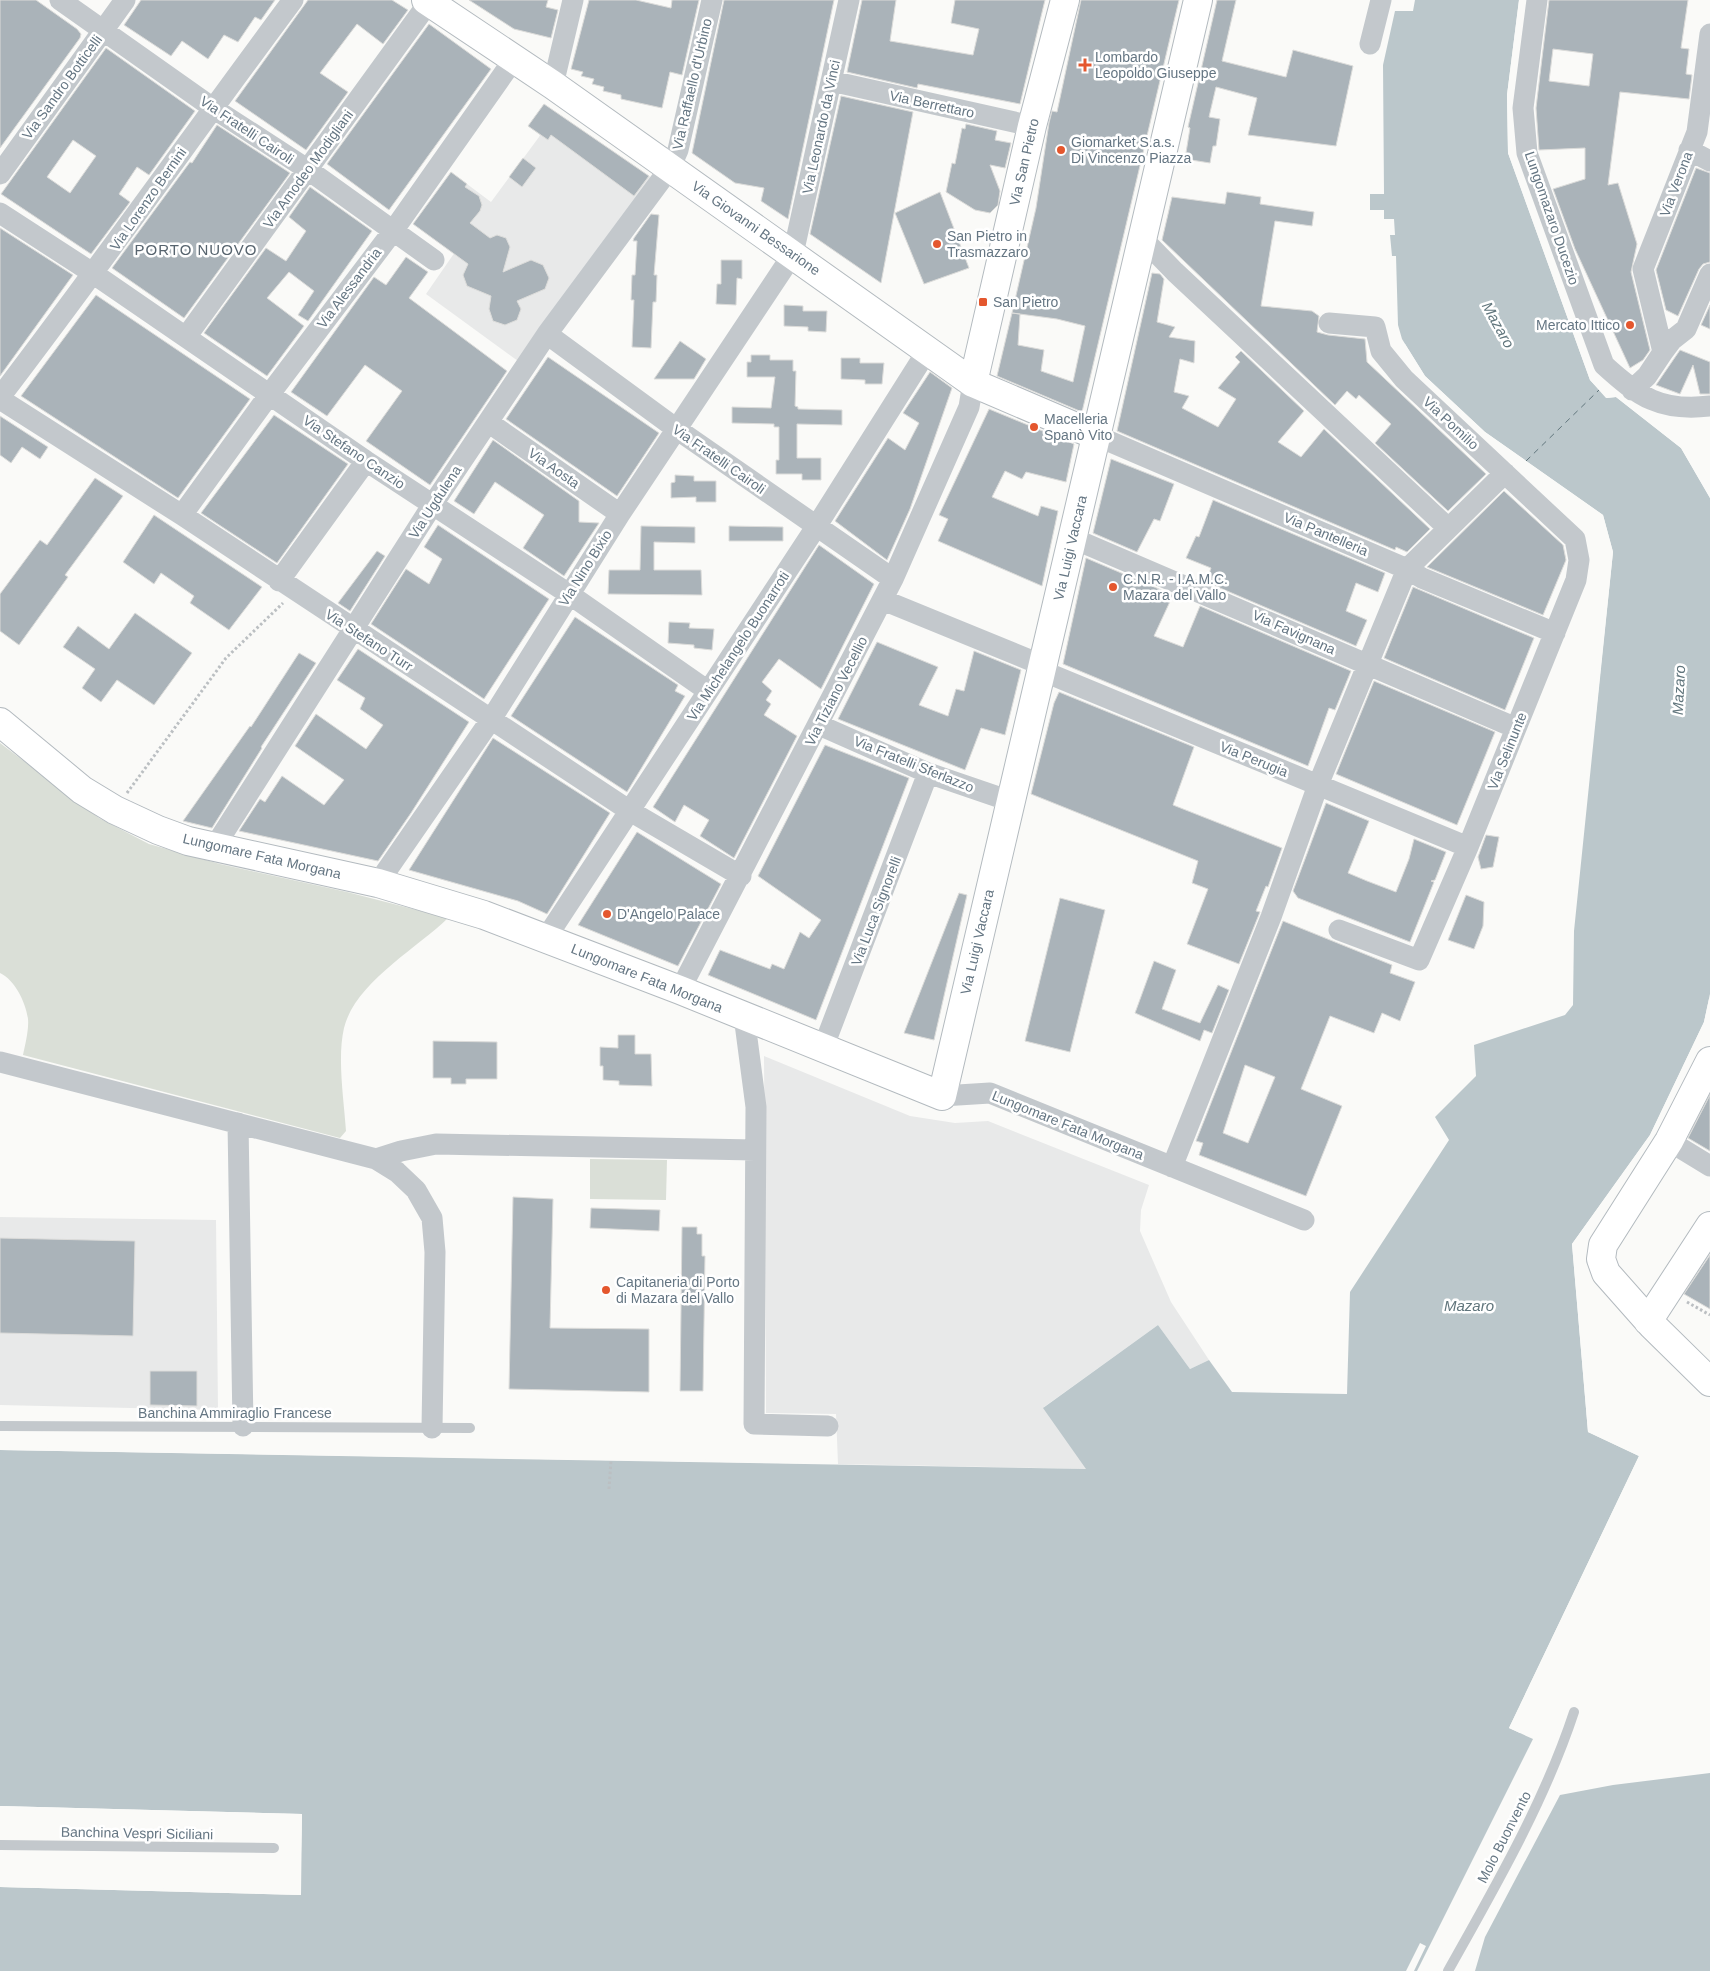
<svg xmlns="http://www.w3.org/2000/svg" width="1710" height="1971" viewBox="0 0 1710 1971" font-family="Arial,sans-serif">
  <rect width="100%" height="100%" fill="#fafaf8"/>
  <path fill="#e8e9e9" d="M544 104 652 178 518 361 426 294 473 226 449 208 467 184 491 202 539 137 540 135 528 126Z
    M764 1056 910 1116 955 1123 988 1121 1149 1185 1141 1210 1140 1231 1171 1302 1209 1360 1190 1369 1158 1325 1044 1407 1087 1469 838 1464 836 1414 766 1413Z
    M0 1217 216 1220 218 1410 0 1405Z"/>
  <path fill="#dadfd7" d="M0 743 99 818 149 844 220 864 347 892 448 918C416 949 355 983 344 1028 337 1058 344 1100 346 1131L340 1138 23 1055C25 1045 29 1030 28 1019 26 1003 15 980 0 973Z
    M590 1159 667 1160 666 1200 590 1199Z"/>
  <path fill="#bbc7cb" d="M1415 0H1519L1507 95 1508 153 1590 380 1606 398 1616 397 1681 448 1710 498V994L1704 1022 1650 1135 1572 1244 1588 1432 1639 1456 1509 1728 1533 1739 1417 1971H0V1887L300 1895 302 1814 0 1806V1450L1086 1469 1043 1408 1158 1325 1190 1369 1209 1360 1232 1392 1347 1394 1350 1292 1449 1140 1435 1117 1476 1076 1474 1045 1565 1015 1573 1005 1574 931 1613 552 1603 515 1485 432 1425 376 1402 339 1398 325 1396 256H1392L1390 235H1395L1394 219H1384V210H1370V194H1384L1383 65 1395 11H1413Z
    M1710 1773V1971H1475L1485 1937 1560 1795 1613 1785Z"/>
  <path fill="#fafaf8" d="M1519 0H1521L1509 95 1511 152 1593 379 1608 396 1617 395 1683 447 1710 493V498L1681 448 1616 397 1607 398 1590 380 1508 153 1507 95Z
    M1402 344H1405L1425 376 1485 432 1603 515 1613 552 1595 722 1593 725 1610 552 1601 517 1483 434 1424 378Z
    M1710 994 1706 1023 1652 1136 1574 1244 1590 1431 1642 1456 1512 1727 1521 1731 1520 1733 1509 1728 1639 1456 1588 1432 1572 1244 1650 1135 1704 1022Z
    M0 1447 838 1462V1464L0 1450Z
    M0 1806 302 1814 301 1895 0 1887V1885L298 1892 300 1816 0 1809Z
    M1420 1943 1426 1946 1414 1971H1406Z"/>
  <g fill="none" stroke-linecap="round" stroke-linejoin="round">
    <path stroke="#60757c" stroke-width="1" stroke-dasharray="6 5" stroke-linecap="butt" d="M1526 461 1599 390"/>
  </g>
  <path fill="#aab3b9" stroke="#dcdcda" fill-rule="evenodd" d="M0 0H36L77 29 81 34 80 38 0 148Z
    M141 0H275L261 20 255 17 238 42 224 35 208 59 182 41 171 56 124 25Z
    M308 0H392L408 10 383 44 357 24 320 73 348 92 306 150 235 101Z
    M469 0H548L546 7 558 10 551 38 514 29Z
    M589 0H636L671 8 672 0H699L682 75 670 72 662 108 621 99V95L603 91 604 87 592 84 594 79 581 76 583 72 571 69Z
    M724 0H834L788 219 761 201 764 188 735 183 692 153Z
    M862 0H896L890 41 973 55 979 29 951 23 955 0H1045L1020 104 918 84 917 88 847 72Z
    M1081 0H1179L1082 412 997 376 1012 313 1020 314 1018 345 1044 350 1041 371 1073 382 1085 326 1057 319 1012 313 1036 208 1049 123 1052 111 1057 112Z
    M1217 0H1236L1222 61 1286 77 1293 50 1353 66 1336 146 1248 135 1257 98 1216 87 1209 117 1220 119 1216 146H1213L1210 163 1185 159 1190 128 1188 127Z
    M1549 0H1688L1681 48 1689 49 1686 74 1692 75 1689 99 1620 92 1608 185 1618 183 1637 244 1631 272 1650 350 1643 360 1630 368 1575 249 1553 189 1585 179V148L1539 150 1536 108ZM1553 49 1593 54 1589 86 1549 81Z
    M429 24 491 69 389 210 327 164Z
    M106 48 195 111 149 175 137 167 119 194 130 202 91 254 1 194ZM73 140 96 156 70 193 47 177Z
    M841 96 913 112 881 283 810 234Z
    M544 104 649 176 634 196 551 135 548 140 528 126Z
    M966 124 997 131 995 140 1011 143 1005 168 990 165 1000 191 998 205 990 213 975 210 946 192 952 163 955 164 962 128 965 129Z
    M217 125 290 173 184 318 112 268 190 162 192 163Z
    M523 158 536 168 522 187 509 177Z
    M1696 168 1710 173V262L1703 264 1699 269 1678 316 1666 310 1656 270Z
    M451 172 467 184 465 187 479 196 482 205 480 211 470 223 490 238 497 235 506 238 510 247 503 272 531 260 543 265 549 278 545 289 517 301 521 309 517 320 505 325 493 321 489 309 491 296 467 286 463 275 468 264 413 224Z
    M310 187 372 231 308 321 298 315 314 291 289 272 267 298 304 326 267 376 204 333 266 248 286 261 306 231 289 217Z
    M940 192 969 268 924 284 895 213Z
    M1227 192 1261 197 1260 204 1314 212 1312 226 1275 221 1261 306 1312 311 1319 316 1317 332 1328 335 1365 339 1367 362 1486 474 1448 511 1375 443 1391 424 1359 395 1356 399 1347 391 1335 405 1162 240 1172 197 1225 204Z
    M651 214 659 215 654 275H657L656 302H653L651 348 632 347 634 300H631L632 275H635L637 241H633L634 238Z
    M0 228 73 275 0 376Z
    M406 257 428 272 409 298 507 371 430 485 366 441 402 391 365 365 327 416 291 392 374 277 386 285Z
    M721 260H742V279L737 278 736 305 716 304 717 284H721Z
    M1152 273 1160 274 1164 279 1157 322 1175 327 1169 337 1195 341 1194 363 1180 359 1174 392 1189 396 1182 408 1218 427 1236 399 1218 388 1240 362 1235 357 1241 351 1304 411 1278 442 1301 457 1324 429 1430 529 1407 552 1396 547 1395 550 1117 431Z
    M96 295 250 399 178 498 21 396Z
    M784 305 803 306V311H827L826 332 808 331V327L784 326Z
    M1710 305V329L1701 325Z
    M680 341 706 359 694 379H654Z
    M1680 350 1710 362V394H1700L1693 365 1680 394 1656 385Z
    M751 355H770V360H793V371H796L795 406 798 407V409L842 410V425L797 424V458H821V480H802V474H776V460H779V427H774V424L732 423V407L771 408 775 377H747V362H751Z
    M548 357 659 433 617 496 506 419Z
    M841 358H860V363H884L882 384H865V380L841 379Z
    M930 372 952 388 910 509 887 560 835 521 888 438 905 450 919 423 903 413Z
    M989 409 1074 444 1066 482 1026 472 1022 479 1005 471 992 497 1038 516 1041 506 1058 511 1042 586 938 541 948 519 939 515Z
    M274 415 348 464 277 563 201 513Z
    M0 416 48 447 40 459 22 447 11 463 0 455Z
    M493 440 579 501V522L599 523 564 576 523 548 544 515 495 482 474 514 454 501Z
    M1111 459 1174 484 1160 521 1154 519 1137 552 1093 533Z
    M675 475 694 476V481H716V502H696V497L671 498V483L675 482Z
    M95 478 123 496 65 575 68 577 19 645 0 631V594L40 540 47 545Z
    M1504 491 1563 545 1566 560 1543 615 1427 567Z
    M1213 500 1385 573 1378 592 1356 583 1346 611 1367 620 1356 646 1206 582 1211 568 1186 558 1196 536 1199 537Z
    M154 515 262 587 229 630 190 603 194 596 161 573 154 584 123 562Z
    M438 525 549 599 484 699 371 624 406 569 429 584 442 559 424 547Z
    M641 526 695 527V543L654 542V570H701L702 595 608 594 609 570H640Z
    M729 526 783 527V541H729Z
    M819 545 874 584 821 689 779 659 762 682 772 691 766 700 771 704 764 715 797 736 734 858 700 836 709 820 684 805 675 822 653 807Z
    M377 551 385 556 350 611 338 603Z
    M1086 558 1173 595 1154 636 1183 647 1200 606 1351 671 1335 710 1329 708 1308 766 1063 664Z
    M1413 587 1534 638 1505 710 1384 658Z
    M135 613 192 653 154 705 117 680 101 702 82 688 95 669 63 647 78 626 109 649Z
    M575 617 678 685 675 691 685 696 627 792 511 716Z
    M669 622 690 623 689 628 714 629 712 650 694 648V645L668 643Z
    M877 642 938 667 919 705 948 716 956 689 964 691 974 651 1021 670 1005 735 981 728 965 770 838 719Z
    M358 649 469 722 411 813 378 861 239 831 260 799 265 802 282 776 324 805 344 780 295 746 316 714 366 749 383 725 360 709 365 698 337 680Z
    M299 653 316 663 261 747 262 748 212 828 183 821 250 726 251 727Z
    M1374 681 1495 732 1457 825 1336 774Z
    M1059 692 1194 747 1173 805 1282 848 1268 887 1266 886 1256 911 1260 912 1239 964 1187 944 1208 889 1192 883 1198 861 1031 794 1054 703Z
    M493 738 610 813 547 914 518 901 409 870Z
    M825 745 909 778 816 1020 708 975 720 950 770 969 772 964 784 969 800 932 809 938 821 920 758 876Z
    M1326 803 1369 821 1348 873 1367 881 1396 892 1409 859 1414 839 1446 852 1435 880 1431 881 1434 882 1410 942 1298 898 1293 891Z
    M637 832 721 884 678 966 578 925Z
    M1486 835 1499 837 1493 867 1481 869 1478 857Z
    M959 893 967 895 934 1040 904 1033Z
    M1466 895 1484 902 1483 926 1474 949 1448 940Z
    M1060 898 1105 910 1070 1052 1025 1041Z
    M1283 921 1392 965 1390 973 1415 982 1400 1021 1382 1013 1374 1033 1330 1016 1301 1089 1342 1106 1306 1196 1199 1155 1203 1143 1196 1141ZM1245 1065 1275 1077 1248 1143 1223 1133Z
    M1154 961 1176 970 1162 1009 1200 1023 1218 985 1229 990 1212 1033 1204 1030 1200 1041 1135 1013Z
    M618 1035H635V1054H651L652 1086 619 1085V1081L603 1080V1066H600V1047L618 1048Z
    M433 1041 497 1042V1079H466V1084H451V1078H433Z
    M1710 1095V1151L1688 1138Z
    M513 1197 553 1199 550 1328 649 1329V1392L509 1389Z
    M591 1208 660 1210 659 1231 590 1228Z
    M682 1227H697V1234H702V1256H705L703 1391H680Z
    M0 1238 135 1241 133 1336 0 1333Z
    M1710 1255V1309L1684 1294Z
    M150 1371H197V1406L150 1405Z"/>
  <g fill="none" stroke-linecap="round" stroke-linejoin="round">
    <g stroke="#b3babf" stroke-width="30">
      <path id="secondary" d="M426 0 553 85 973 383 1097 436
        M973 383 1032 126 1065 0
        M0 722 82 790 115 810 158 830 188 841 378 883 484 915 680 990 942 1096 1198 0
        M1710 1061 1669 1141 1603 1245 1601 1259 1606 1273 1652 1325 1710 1382
        M1648 1321 1710 1226"/>
    </g>
    <path stroke="#bbbfc2" stroke-width="3" stroke-dasharray="2.5 2.5" stroke-linecap="butt" d="M127 793 226 658 283 603
      M1687 1302 1710 1315
      M609 1489 611 1460"/>
    <path stroke="#c3c8cc" stroke-width="10" d="M0 1426 470 1428
      M0 1845 274 1848
      M1448 1971C1495 1887 1544 1803 1574 1712"/>
    <path stroke="#c3c8cc" stroke-width="21" d="M60 0 213 108 307 169 434 260
      M1537 0 1523 108 1527 153 1604 365C1639 397 1661 412 1710 406
      M1370 44 1381 0
      M831 81 1032 126
      M553 85 573 0
      M1689 150 1710 161
      M0 174 125 0
      M0 213 94 274 366 461 569 594 708 691
      M1141 237 1175 272 1448 528
      M1329 323 1375 327 1381 351 1404 379 1575 539 1579 560 1576 580 1468 847 1419 960 1339 930
      M547 334 678 430 893 579
      M186 337 429 2
      M1663 352 1672 340 1686 329 1710 274
      M1632 390 1647 376 1663 352 1643 269 1697 132 1710 34
      M0 397C100 266 195 132 293 0
      M0 399 182 515 630 811 741 876
      M488 422 620 514
      M1097 436 1407 569 1422 578 1555 633
      M182 515 269 395 393 231 514 59
      M1072 538 1516 728
      M279 581 366 461
      M883 600 1042 665
      M1040 670 1468 847
      M819 725 928 773 1010 801
      M215 846 433 504 547 334 670 168 678 150 712 0
      M378 883 492 718 620 514 793 254 849 0
      M546 938 816 527 927 351
      M680 990 893 579 969 407 973 383
      M744 1016 756 1107 754 1424 828 1426
      M823 1048 928 773
      M0 1062 376 1159 397 1172 416 1190 432 1218 435 1252 432 1428
      M942 1096 990 1093 1304 1220
      M238 1123 243 1426
      M1669 1141 1710 1166
      M376 1159 401 1151 436 1144 755 1150
      M1172 1167 1271 917 1318 785 1407 569 1505 473"/>
    <use href="#secondary" stroke="#fff" stroke-width="28"/>
  </g>
  <g fill="#e4572e" stroke="#fff" stroke-width="2">
    <path d="M1082.5 57.5h5v5h5v5h-5v5h-5v-5h-5v-5h5z"/>
    <circle cx="1061" cy="150" r="5"/>
    <circle cx="937" cy="244" r="5"/>
    <rect x="978" y="297" width="10" height="10" rx="2.5"/>
    <circle cx="1630" cy="325" r="5"/>
    <circle cx="1034" cy="427" r="5"/>
    <circle cx="1113" cy="587" r="5"/>
    <circle cx="607" cy="914" r="5"/>
    <circle cx="606" cy="1290" r="5"/>
  </g>
  <g text-anchor="middle" stroke-width="5" stroke-linejoin="round" paint-order="stroke">
    <g font-size="14" fill="#657683" stroke="#fff" text-anchor="start">
      <text x="1095" y="62">Lombardo<tspan x="1095" dy="16">Leopoldo Giuseppe</tspan></text>
      <text x="1071" y="147">Giomarket S.a.s.<tspan x="1071" dy="16">Di Vincenzo Piazza</tspan></text>
      <text x="947" y="241">San Pietro in<tspan x="947" dy="16">Trasmazzaro</tspan></text>
      <text x="993" y="307">San Pietro</text>
      <text x="1620" y="330" text-anchor="end">Mercato Ittico</text>
      <text x="1044" y="424">Macelleria<tspan x="1044" dy="16">Spanò Vito</tspan></text>
      <text x="1123" y="584">C.N.R. - I.A.M.C.<tspan x="1123" dy="16">Mazara del Vallo</tspan></text>
      <text x="617" y="919">D'Angelo Palace</text>
      <text x="616" y="1287">Capitaneria di Porto<tspan x="616" dy="16">di Mazara del Vallo</tspan></text>
    </g>
    <g font-size="14" fill="#657683" stroke="#fff">
      <text transform="translate(692 84) rotate(-77)" y="5">Via Raffaello d'Urbino</text>
      <text transform="translate(62 87) rotate(-54)" y="5">Via Sandro Botticelli</text>
      <text transform="translate(932 104) rotate(12)" y="5">Via Berrettaro</text>
      <text transform="translate(821 127) rotate(-78)" y="5">Via Leonardo da Vinci</text>
      <text transform="translate(247 130) rotate(34)" y="5">Via Fratelli Cairoli</text>
      <text transform="translate(1024 162) rotate(-77)" y="5">Via San Pietro</text>
      <text transform="translate(308 169) rotate(-54)" y="5">Via Amodeo Modigliani</text>
      <text transform="translate(1676 184) rotate(-69)" y="5">Via Verona</text>
      <text transform="translate(148 199) rotate(-55)" y="5">Via Lorenzo Bernini</text>
      <text transform="translate(1552 218) rotate(71)" y="5">Lungomazaro Ducezio</text>
      <text transform="translate(756 228) rotate(35)" y="5">Via Giovanni Bessarione</text>
      <text transform="translate(349 288) rotate(-53)" y="5">Via Alessandria</text>
      <text transform="translate(1451 423) rotate(43)" y="5">Via Pomilio</text>
      <text transform="translate(354 452) rotate(34)" y="5">Via Stefano Canzio</text>
      <text transform="translate(719 459) rotate(35)" y="5">Via Fratelli Cairoli</text>
      <text transform="translate(554 468) rotate(35)" y="5">Via Aosta</text>
      <text transform="translate(435 502) rotate(-57)" y="5">Via Ugdulena</text>
      <text transform="translate(1326 534) rotate(23)" y="5">Via Pantelleria</text>
      <text transform="translate(1070 548) rotate(-77)" y="5">Via Luigi Vaccara</text>
      <text transform="translate(585 568) rotate(-58)" y="5">Via Nino Bixio</text>
      <text transform="translate(1294 632) rotate(24)" y="5">Via Favignana</text>
      <text transform="translate(369 640) rotate(33)" y="5">Via Stefano Turr</text>
      <text transform="translate(738 646) rotate(-57)" y="5">Via Michelangelo Buonarroti</text>
      <text transform="translate(836 691) rotate(-63)" y="5">Via Tiziano Vecellio</text>
      <text transform="translate(1507 751) rotate(-68)" y="5">Via Selinunte</text>
      <text transform="translate(1254 759) rotate(22)" y="5">Via Perugia</text>
      <text transform="translate(914 764) rotate(22)" y="5">Via Fratelli Sferlazzo</text>
      <text transform="translate(262 856) rotate(13)" y="5">Lungomare Fata Morgana</text>
      <text transform="translate(876 911) rotate(-69)" y="5">Via Luca Signorelli</text>
      <text transform="translate(977 942) rotate(-77)" y="5">Via Luigi Vaccara</text>
      <text transform="translate(647 978) rotate(22)" y="5">Lungomare Fata Morgana</text>
      <text transform="translate(1068 1125) rotate(22)" y="5">Lungomare Fata Morgana</text>
      <text x="235" y="1418">Banchina Ammiraglio Francese</text>
      <text transform="translate(137 1833) rotate(1)" y="5">Banchina Vespri Siciliani</text>
      <text transform="translate(1504 1837) rotate(-63)" y="5">Molo Buonvento</text>
    </g>
    <g font-size="15" letter-spacing="1" fill="#57646e" stroke="#fff">
      <text x="196" y="255">PORTO NUOVO</text>
    </g>
    <g font-size="15" font-style="italic" fill="#60757c" stroke="#fff">
      <text transform="translate(1498 325) rotate(61)" y="5">Mazaro</text>
      <text transform="translate(1679 690) rotate(-87)" y="5">Mazaro</text>
      <text x="1469" y="1311">Mazaro</text>
    </g>
  </g>
</svg>
